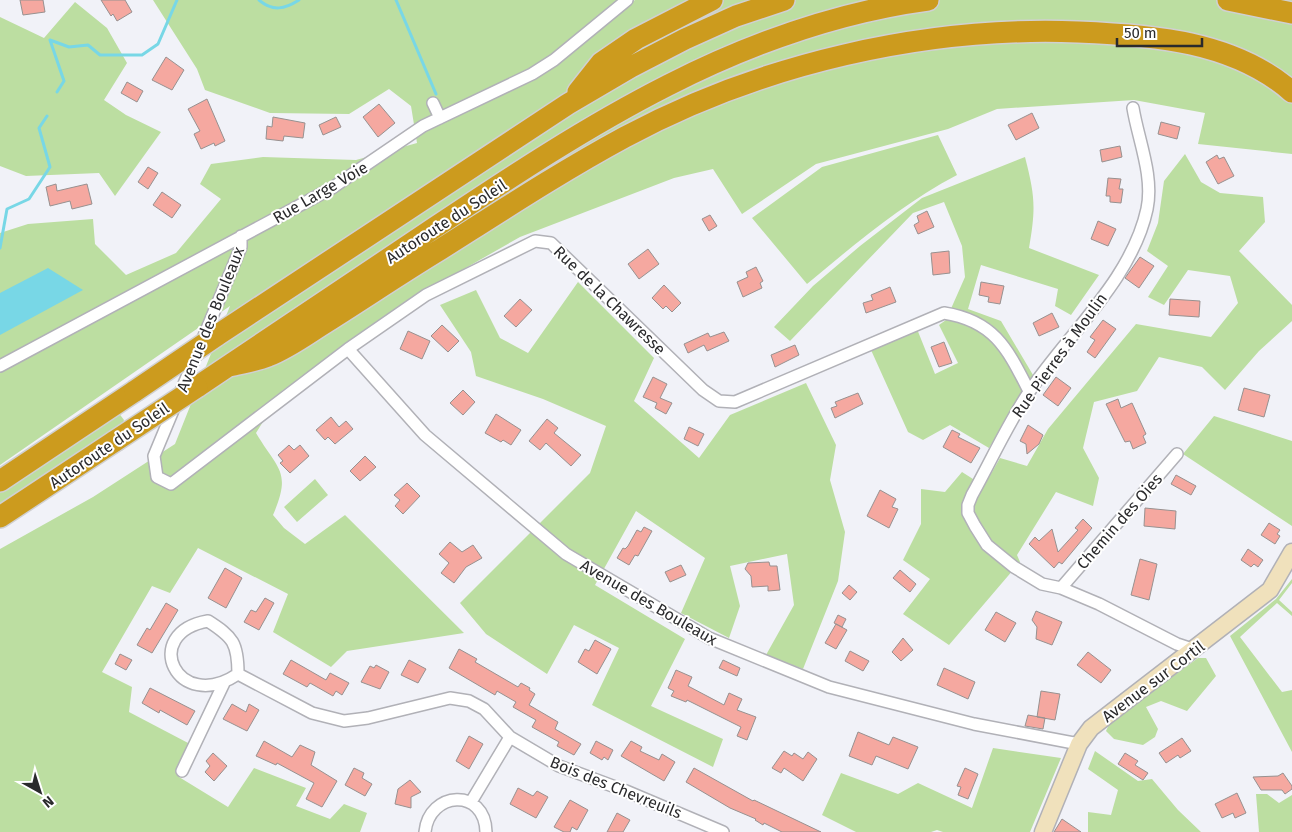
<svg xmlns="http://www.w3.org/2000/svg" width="1292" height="832" viewBox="0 0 1292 832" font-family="'Fira Sans',sans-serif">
  <rect width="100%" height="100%" fill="#f1f2f8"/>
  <path fill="#bcdea1" d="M153 0H621L596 29 635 0H1292V154L1198 144 1205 113 1134 100 997 109 948 129 816 164 742 214 713 169 674 178 520 237 420 294 282 391 256 433C278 470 292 471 273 515L284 528 305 544 345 515 464 633 347 651 331 667 273 632 288 594 198 548 170 593 152 586 102 672 132 687 129 712 190 744 179 777 228 807 254 768 306 788 296 806 330 819 344 804 367 813 360 832H0V549L93 497 175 444 230 306 0 465V233L28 224 93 219 95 244 126 275 176 253 221 199 200 184 211 164 263 157 356 160 417 143 411 106 389 89 349 114 270 113 205 90 197 69Z
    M75 2 107 28 127 63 104 100 126 115 161 132 115 196 99 173 26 176 0 166V17L44 38Z
    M938 135 957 175C902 204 855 244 807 284L752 218 822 167Z
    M1185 154 1201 182 1220 193 1263 197 1265 222 1239 251 1292 305V321L1259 351 1225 390 1202 367 1159 357 1137 391 1094 402 1083 448 1099 478 1093 506 1056 492 1017 555 1020 562 949 645 903 614 930 579 903 560 921 524V489L945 492 962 472 984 486 1000 458 1027 466 1048 429 1136 324 1211 337 1238 303 1230 276 1188 270 1164 305 1148 297 1168 266 1147 251 1158 223 1164 181Z
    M1025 157C1035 196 1036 208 1029 248L1099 275 1071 315 1055 306 1058 289 981 265 968 309 1001 321 1033 375 989 448 950 425 923 440 908 432 871 350 917 329 935 374 958 363 939 325 946 320 965 277 962 246 944 202 913 213 790 341 774 327 813 286 860 246 922 198Z
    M578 282 654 358 634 401 699 458 730 415 806 383 836 445 830 480 845 532 838 581 803 669 766 655 794 605 787 554 730 566 740 606 729 638 681 613 705 558 636 511 595 585 685 639 651 706 723 739 713 767 592 705 619 648 574 625 547 674 486 634 460 603 590 473 606 426 543 399 476 376 471 352 440 305 476 290 500 338 528 353Z
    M118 412 124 420 120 430 0 509V490Z
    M1214 416 1292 441V526L1183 454Z
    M315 479 328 495 297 522 284 507Z
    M1292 579V583L1279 600 1292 612V616L1277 603 1240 637 1282 692 1292 690V752L1230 636 1276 599Z
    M1198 658H1206L1216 676 1187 711 1161 701 1146 707 1158 729 1155 737 1143 745 1114 739 1106 731 1110 722Z
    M993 748 1061 758 1030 832H943L937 830 931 832H856L822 815 841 773 898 794 918 783 972 808Z
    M1095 751 1138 781 1152 779 1178 810 1201 832H1088V812L1111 815 1118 790 1088 769Z
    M1256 794H1267L1279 803 1292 795V832H1259Z"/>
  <path fill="#78d7e6" d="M48 268 83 290 0 335V293Z"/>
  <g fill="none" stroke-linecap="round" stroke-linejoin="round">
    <path stroke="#78d7e6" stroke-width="3" d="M259 0C273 12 285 9 299 0
      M396 0 436 94
      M57 92 64 81 50 40 69 47 88 45 100 55H142L158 44 177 0
      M0 248 7 209 29 199 50 167 39 128 47 116"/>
  </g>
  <path fill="#f5a8a0" stroke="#979190" d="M20 0H43L45 12 23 15Z
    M101 0H125L132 12 117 21 113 14 111 16Z
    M166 57 184 70 172 90 152 80Z
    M127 82 143 91 137 102 121 93Z
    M207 99 225 141 215 146 214 143 201 149 194 134 200 131 188 109Z
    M379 104 395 123 378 137 363 117Z
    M1032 113 1039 128 1016 140 1008 125Z
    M273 117 305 123 303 138 284 136 283 141 266 139 267 126 272 127Z
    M336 117 341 127 323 135 319 125Z
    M1161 122 1180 127 1177 139 1158 134Z
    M1120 146 1122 157 1102 162 1100 150Z
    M1217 155 1219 159 1224 157 1234 176 1218 184 1206 162Z
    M148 167 158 173 148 189 138 182Z
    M1108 178 1121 179 1119 189H1123L1121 203 1110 202V196H1106Z
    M56 184 57 191 87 184 92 204 72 209 70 201 50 206 46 187Z
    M162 192 181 205 172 218 153 205Z
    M927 211 934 227 918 234 914 225 919 222 917 216Z
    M710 215 717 226 709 231 702 219Z
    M1098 221 1116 229 1108 246 1091 239Z
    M648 249 659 264 639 279 628 264Z
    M949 251 950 273 933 275 931 253Z
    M1140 257 1154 266 1139 288 1125 278Z
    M756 267 763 281 760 283 762 288 743 297 737 282 748 277 746 272Z
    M981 282 1004 286 1000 304 988 302 989 297 979 295Z
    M664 285 681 303 672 312 666 306 663 309 652 298Z
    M890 287 896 302 866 313 863 303 873 300 871 295Z
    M520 299 532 310 516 327 504 316Z
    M1170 299 1200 301 1199 317 1169 315Z
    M1052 313 1059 327 1039 336 1033 323Z
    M1103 320 1116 329 1095 358 1087 352 1095 340 1090 337Z
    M442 325 459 341 448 352 431 336Z
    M408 331 430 341 422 359 400 349Z
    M724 332 729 341 707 351 704 345 688 353 684 344 708 333 710 337Z
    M944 342 952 363 939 367 931 347Z
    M795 345 799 355 775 367 771 355Z
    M653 377 667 384 660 398 672 403 666 414 655 408 657 403 643 397Z
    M1056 377 1071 388 1058 406 1043 395Z
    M1244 388 1270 395 1264 417 1238 410Z
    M463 390 475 402 463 415 450 403Z
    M858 393 863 404 835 418 831 408 837 406 835 402Z
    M1118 399 1121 408 1132 403 1146 434 1143 436 1146 443 1133 449 1130 441 1125 442 1106 404Z
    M496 414 521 430 511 445 503 440 501 442 485 433Z
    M331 417 339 427 346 421 353 429 335 444 328 437 325 440 316 430Z
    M547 419 558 428 554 433 581 455 571 466 546 443 540 450 529 441Z
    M1028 425 1043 435 1039 444 1027 454 1026 444 1020 441Z
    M689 427 704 434 698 446 684 439Z
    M952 430 960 434 958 437 980 448 971 463 943 447Z
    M289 445 294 450 300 445 309 456 290 473 280 463 283 461 278 455Z
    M365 456 376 467 360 481 350 471Z
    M1176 475 1196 486 1191 495 1171 484Z
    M407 483 420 496 403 514 395 506 400 500 394 495Z
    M880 490 896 499 892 507 898 509 889 528 867 516Z
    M1145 508 1176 511 1175 529 1144 526Z
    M1083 519 1092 528 1062 564 1059 562 1054 568 1029 544 1035 537 1039 541 1052 529 1058 552 1078 530 1075 528Z
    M1269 523 1280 530 1277 534 1280 536 1275 544 1261 535Z
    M644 527 652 531 638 556 635 555 629 565 617 558 623 548 625 549 628 546 637 530 641 532Z
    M450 542 462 552 473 545 482 558 466 567 454 583 441 573 449 563 439 554Z
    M1248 549 1263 560 1258 567 1254 564 1251 567 1241 560Z
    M1140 559 1157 564 1149 600 1131 595Z
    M769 562 770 566H777L780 590 768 591V586L752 587 751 576 745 569 748 563Z
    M681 565 686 575 670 582 665 572Z
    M225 568 242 578 226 608 208 598Z
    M900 570 916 584 910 592 893 578Z
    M849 585 857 592 850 600 842 593Z
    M265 598 274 603 259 630 244 622 251 610 256 612Z
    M166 603 178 610 152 653 137 645 147 628 150 630Z
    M1036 611 1062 622 1052 645 1036 639 1037 627 1032 620Z
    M996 612 1016 623 1005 642 985 630Z
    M838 615 846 619 842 627 834 623Z
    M836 624 847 630 836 649 825 643Z
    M903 638 913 650 901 661 892 652Z
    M595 640 611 649 597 674 578 662 585 649 589 651Z
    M459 649 477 659 475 662 518 687 521 683 530 688 529 690 535 694 529 705 558 722 555 729 581 744 574 755 557 746 559 742 532 727 536 720 513 707 516 702 497 691 495 695 449 668Z
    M850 651 869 661 863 671 845 661Z
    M1088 652 1111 670 1101 683 1077 665Z
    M120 654 132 660 126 670 115 664Z
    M291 660 326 680 330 673 349 683 342 695 336 691 333 696 310 683 307 687 283 674Z
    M409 660 426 669 418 683 401 675Z
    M723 660 740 668 737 676 719 668Z
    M376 665 389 672 380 689 361 682 370 666 374 668Z
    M944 668 975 682 968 699 937 685Z
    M676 670 692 677 688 686 724 705 729 693 742 699 737 710 756 717 747 740 737 736 741 727 687 700 686 702 671 696 674 691 668 688Z
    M150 688 195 711 187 725 160 710 159 713 142 703Z
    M1041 691 1060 694 1055 720 1037 717Z
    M232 704 246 712 249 704 259 710 247 731 223 719Z
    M1028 715 1045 718 1043 729 1025 726Z
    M858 732 889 745 893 737 918 747 908 769 876 756 872 765 849 756Z
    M469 736 483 744 469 769 456 761Z
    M1182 738 1191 751 1180 758 1178 755 1166 763 1159 753Z
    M264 741 292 757 300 745 315 752 311 765 337 781 322 807 306 799 314 783 277 763 276 765 256 756Z
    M596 741 613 750 608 760 604 757 602 760 590 753Z
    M631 741 642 747 640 751 659 760 662 754 675 762 664 781 621 756Z
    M784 751 792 756 794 753 803 759 808 752 817 759 803 781 784 768 781 773 772 768Z
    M213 753 227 766 214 781 205 772 210 766 206 761Z
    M1125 753 1138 761 1135 765 1148 773 1143 780 1118 764Z
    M354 768 364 773 362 778 372 784 365 796 345 785Z
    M694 768 753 801 754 800 821 832H782L764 823 763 825 755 820 756 819 730 808 686 782Z
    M965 768 978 774 968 799 958 795 961 787 957 786Z
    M1283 773 1292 786V789L1285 794 1282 790H1261L1253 777 1278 776Z
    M410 780 421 792 411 797V808L395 804 398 789Z
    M518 788 533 796 537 791 548 797 536 818 510 804Z
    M1237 793 1246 813 1235 818 1233 813 1222 818 1215 804Z
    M570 800 588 810 577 830 572 827 570 832H564L554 827Z
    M617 813 630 820 623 832H607Z
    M1062 819 1081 832H1054Z"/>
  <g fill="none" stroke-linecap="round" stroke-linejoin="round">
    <g stroke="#b1b1b7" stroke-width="14">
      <path id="minor" d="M433 103 440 118
        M1133 108C1138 139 1154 176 1147 209 1132 279 1068 334 1029 392 1007 425 991 461 972 495L968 505V513L975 526 987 545 1014 567 1042 584 1061 588 1099 604 1177 644 1195 650
        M241 236V247L154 456 157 477 171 484 348 349 426 295 535 241 551 243 703 390 719 401 735 402 944 313C995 321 1008 350 1029 391
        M348 349 425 435 566 554 709 638 829 687 974 724 1079 744
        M0 366 332 188 423 126 532 74 554 60 627 0
        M1061 588 1177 454
        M208 621C233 637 238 643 238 674 177 715 139 633 208 621Z
        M238 674 312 713 344 721 368 718 450 698 469 701 484 709 510 737 559 766 626 791 723 832
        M182 771 224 683
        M471 802 510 737
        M425 832C429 791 485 787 486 832"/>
    </g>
    <g stroke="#b1b1b7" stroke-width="19">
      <path id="secondary" d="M1043 832 1079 744 1091 728 1270 590 1292 552"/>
    </g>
    <g stroke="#d0d0d1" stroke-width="24">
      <path id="motorway" d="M1228 0 1292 13
        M578 92 601 63 636 39 712 0
        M216 336 568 104 631 67 685 39 736 16 784 0
        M229 366C241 363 256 361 268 356 289 348 310 332 328 321 366 297 403 272 441 249 501 211 562 171 625 137 761 64 924 26 1078 32 1152 35 1234 41 1292 92
        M197 387C276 334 355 281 434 228 587 126 741 25 928 0
        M0 481 135 391
        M0 517 115 441"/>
    </g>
    <use href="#minor" stroke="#fff" stroke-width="11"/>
    <use href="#secondary" stroke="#f0e1bc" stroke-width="16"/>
    <use href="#motorway" stroke="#cc9b1e" stroke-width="21"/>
    <g stroke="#d0d0d1" stroke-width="24" stroke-linecap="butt">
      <path id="motorway-bridge" d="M135 391 216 336
        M115 441 197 387"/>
    </g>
    <use href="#motorway-bridge" stroke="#cc9b1e" stroke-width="21"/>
  </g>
  <g text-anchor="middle" stroke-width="4" stroke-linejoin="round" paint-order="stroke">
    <g font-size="16" fill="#2a2a2c" stroke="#fff">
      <text transform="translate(320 192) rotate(-30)" y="6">Rue Large Voie</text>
      <text transform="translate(446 221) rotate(-33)" y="6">Autoroute du Soleil</text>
      <text transform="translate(610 300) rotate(44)" y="6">Rue de la Chawresse</text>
      <text transform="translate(210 319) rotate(-68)" y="6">Avenue des Bouleaux</text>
      <text transform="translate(1059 355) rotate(-54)" y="6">Rue Pierres à Moulin</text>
      <text transform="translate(109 445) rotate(-34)" y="6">Autoroute du Soleil</text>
      <text transform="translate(1119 521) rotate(-49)" y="6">Chemin des Oies</text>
      <text transform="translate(649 602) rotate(30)" y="6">Avenue des Bouleaux</text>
      <text transform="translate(1153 681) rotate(-37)" y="6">Avenue sur Cortil</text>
      <text transform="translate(616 787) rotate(22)" y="6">Bois des Chevreuils</text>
    </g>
  </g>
  <g transform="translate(40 792) rotate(141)" stroke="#ffffff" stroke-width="4" paint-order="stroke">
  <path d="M0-4L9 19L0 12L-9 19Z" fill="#2a2a2c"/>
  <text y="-8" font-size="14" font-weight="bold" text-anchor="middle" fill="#2a2a2c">N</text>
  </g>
  <path d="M1117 38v8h85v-8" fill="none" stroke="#2a2a2c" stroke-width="2.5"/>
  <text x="1124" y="38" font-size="15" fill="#2a2a2c" stroke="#ffffff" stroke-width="4" paint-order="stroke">50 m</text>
</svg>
